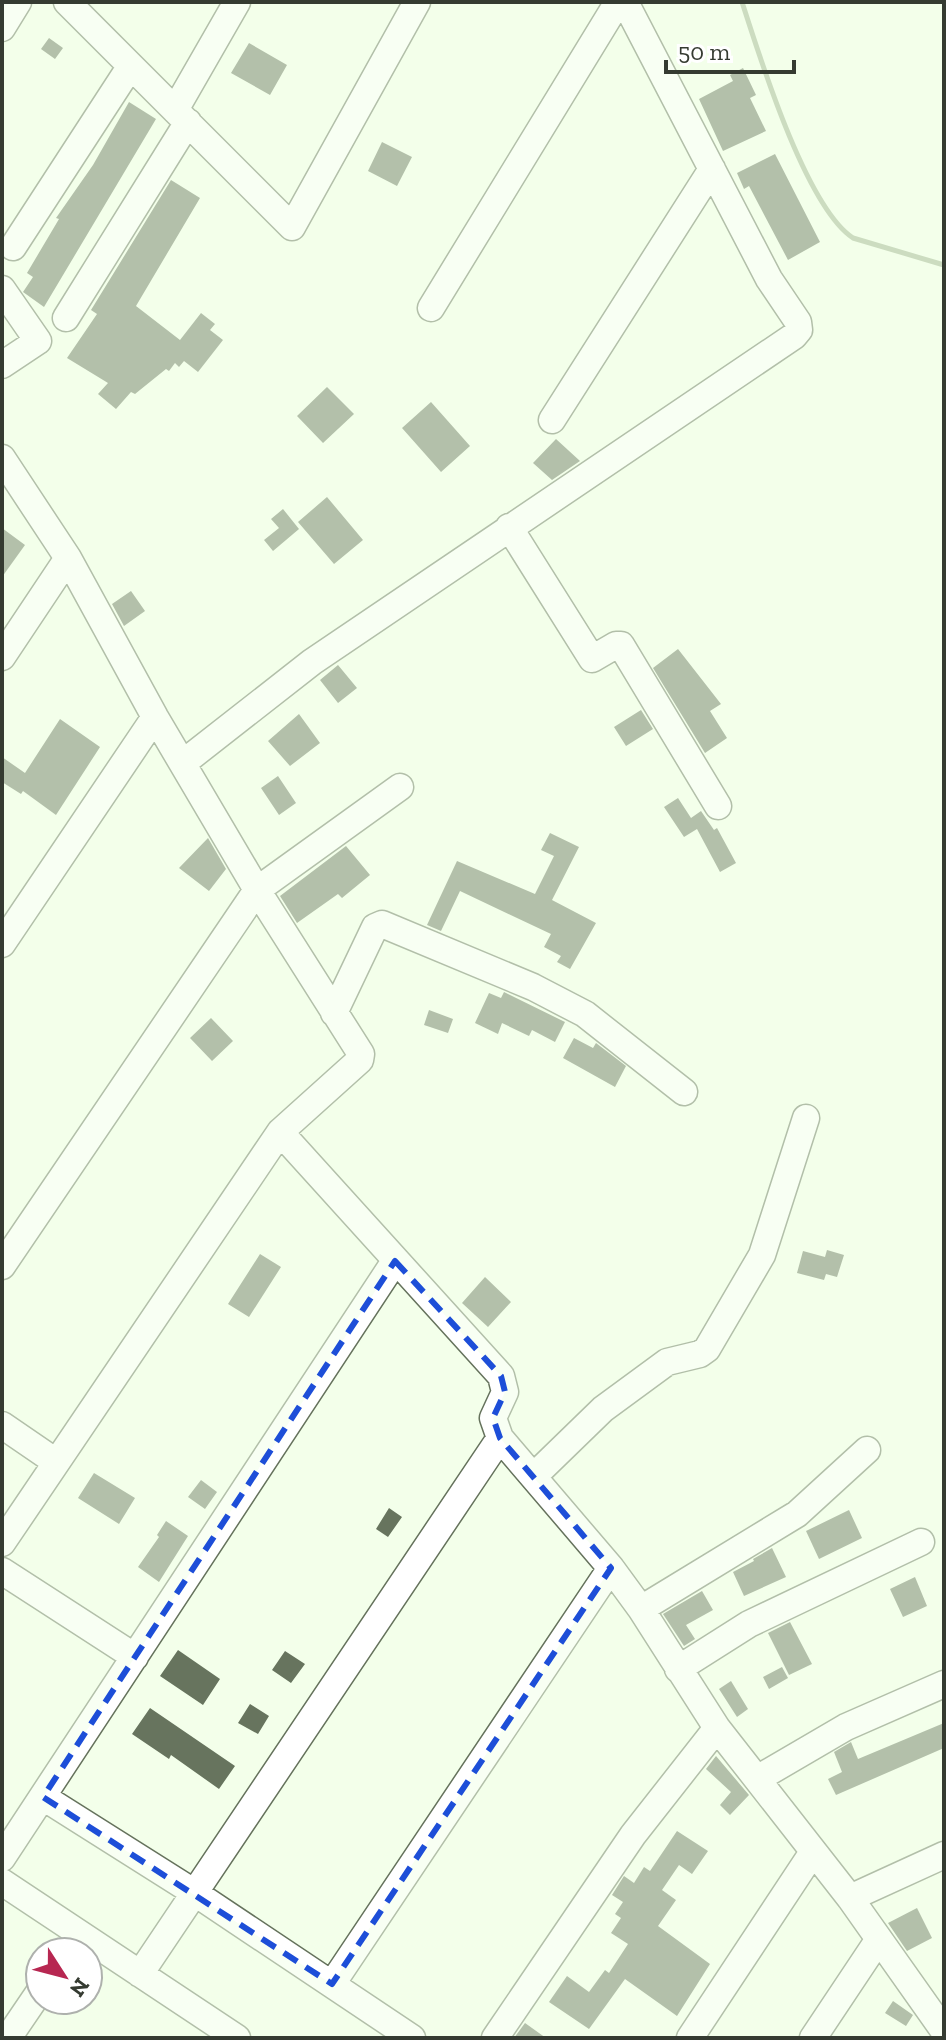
<svg xmlns="http://www.w3.org/2000/svg" width="946" height="2040" viewBox="0 0 946 2040" font-family="'Zilla Slab',serif">
  <rect width="100%" height="100%" fill="#f3ffea"/>
  <g fill="none" stroke-linecap="round" stroke-linejoin="round">
    <path stroke="#9db28e" stroke-width="5" d="M742 2C760 58 806 207 853 238L944 265"/>
  </g>
  <path fill="#67745e" d="M49 38 63 48 55 59 41 49Z
    M249 43 287 65 270 95 231 73Z
    M743 68 756 95 750 98 766 131 723 151 699 99 733 81 730 75Z
    M129 102 156 119 44 307 23 292 33 277 27 273 59 219 56 218 93 165Z
    M382 142 412 157 397 186 368 171Z
    M775 154 820 242 788 260 749 186 744 189 737 173Z
    M171 180 200 198 136 306 180 340 201 313 215 324 210 330 223 340 198 372 184 361 179 367 175 363 169 371 166 369 135 394 131 392 116 409 98 394 108 383 67 358 97 314 91 310Z
    M327 387 354 414 323 443 297 416Z
    M431 402 470 446 441 472 402 428Z
    M556 439 580 461 552 480 533 463Z
    M327 497 363 540 334 564 298 522Z
    M283 509 299 529 273 551 264 540 279 528 271 519Z
    M2 528 25 545 2 577Z
    M131 591 145 611 124 626 112 604Z
    M678 649 721 704 710 711 727 738 705 753 653 668Z
    M338 665 357 688 338 703 320 680Z
    M641 710 653 729 626 746 614 727Z
    M299 714 320 743 290 766 268 741Z
    M60 719 100 747 56 815 23 791 21 794 2 782V757L25 773Z
    M278 776 296 803 279 815 261 788Z
    M678 798 691 818 701 811 714 830 717 828 736 863 720 872 697 829 684 837 664 807Z
    M550 833 579 847 552 900 596 923 570 969 557 962 561 956 544 947 551 934 460 891 441 931 427 925 457 861 535 894 554 856 541 850Z
    M208 838 226 869 209 891 179 868Z
    M346 846 370 875 342 898 338 894 297 923 280 896Z
    M504 992 565 1022 555 1042 532 1030 529 1036 502 1023 498 1034 475 1023 489 993 501 998Z
    M429 1010 453 1019 448 1033 424 1025Z
    M211 1018 233 1041 212 1061 190 1038Z
    M574 1038 593 1048 596 1043 626 1066 615 1087 563 1058Z
    M827 1250 844 1255 837 1277 826 1274 824 1280 797 1273 803 1251 825 1257Z
    M260 1254 281 1267 249 1317 228 1304Z
    M485 1277 511 1302 488 1327 462 1303Z
    M94 1473 135 1498 119 1524 78 1498Z
    M201 1480 217 1492 205 1509 188 1497Z
    M389 1508 402 1517 388 1537 376 1529Z
    M849 1510 862 1538 819 1559 806 1531Z
    M166 1521 188 1536 159 1582 138 1567 159 1537 157 1535Z
    M772 1548 786 1577 744 1596 733 1572 754 1561 753 1559Z
    M915 1577 927 1606 903 1617 890 1589Z
    M702 1591 713 1610 686 1625 695 1639 684 1646 663 1614Z
    M790 1622 812 1664 789 1675 768 1633Z
    M178 1650 220 1679 203 1705 160 1676Z
    M285 1651 305 1664 291 1683 272 1670Z
    M782 1667 788 1678 769 1689 763 1677Z
    M731 1681 748 1709 737 1717 719 1689Z
    M250 1704 269 1716 258 1734 238 1723Z
    M150 1708 235 1766 219 1789 171 1755 169 1759 132 1734Z
    M944 1723V1748L836 1795 828 1779 842 1772 834 1752 851 1742 858 1759Z
    M716 1756 749 1795 730 1815 720 1805 731 1792 706 1769Z
    M677 1831 708 1851 692 1874 679 1865 662 1890 676 1900 658 1926 710 1964 677 2016 625 1979 589 2029 549 2002 567 1976 589 1992 605 1970 609 1973 628 1944 611 1933 621 1918 615 1914 623 1902 612 1895 624 1876 634 1883 644 1867 650 1871Z
    M917 1908 932 1938 907 1951 888 1923Z
    M893 2001 913 2015 906 2026 885 2013Z
    M525 2023 546 2038H514Z"/>
  <g fill="none" stroke-linecap="round" stroke-linejoin="round">
    <g stroke="#65725c" stroke-width="29">
      <path id="minor" d="M67 2 292 227 417 2
        M2 28 18 2
        M175 110 237 2
        M13 247 130 67
        M2 289 38 341 2 365
        M431 308 618 2
        M66 318 188 122
        M552 420 712 169
        M2 458 68 558 155 717 257 890 361 1054 360 1060 280 1132 501 1376 505 1392 493 1418 500 1438 611 1568 641 1609 717 1728 850 1898 944 2031
        M509 527 592 659 616 645H621L718 806
        M2 657 68 558
        M183 763 312 662 794 336 799 330 798 322 769 279 625 2
        M2 944 155 717
        M334 1013 375 927 382 924 533 987 585 1014 684 1092
        M2 1266 257 890 400 787
        M2 1425 56 1462
        M534 1476 603 1409 667 1362 700 1354 707 1349 762 1255 806 1118
        M2 1543 280 1132
        M2 1571 135 1657
        M641 1609 797 1514 867 1450
        M678 1669 749 1624 921 1542
        M757 1779 846 1727 944 1684
        M43 1797 195 1893 412 2038
        M2 1858 395 1261
        M2 1882 237 2038
        M850 1898 944 1855
        M140 1974 500 1438
        M332 1984 611 1568
        M8 2038 40 1991
        M495 2038 633 1835 717 1728
        M690 2038 813 1852
        M813 2038 879 1939"/>
    </g>
    <use href="#minor" stroke="#fff" stroke-width="26"/>
  </g>
  <path d="M0 0H946V2040H0ZM395 1261 501 1376 505 1392 493 1418 500 1438 611 1568 332 1984 43 1797Z" fill="#f3ffea" fill-opacity=".55" fill-rule="evenodd"/>
  <path fill="none" stroke="#1d4ed8" stroke-width="6" stroke-dasharray="16 10" stroke-linejoin="round" d="M395 1261 501 1376 505 1392 493 1418 500 1438 611 1568 332 1984 43 1797Z"/>
  <rect width="946" height="2040" fill="none" stroke="#353b31" stroke-width="8"/>
  <g transform="translate(64 1976) rotate(126)"><circle r="38" fill="#ffffff" stroke="#aeb1ad" stroke-width="2"/>
  <path d="M0-6L14 30L0 20L-14 30Z" fill="#b72751"/>
  <text y="-12" font-size="22" font-weight="bold" text-anchor="middle" fill="#353b31">N</text>
  </g>
  <path d="M666 60v12h128v-12" fill="none" stroke="#353b31" stroke-width="4"/>
  <text x="678" y="60" font-size="24" fill="#353b31" stroke="#ffffff" stroke-width="6" paint-order="stroke">50 m</text>
</svg>
